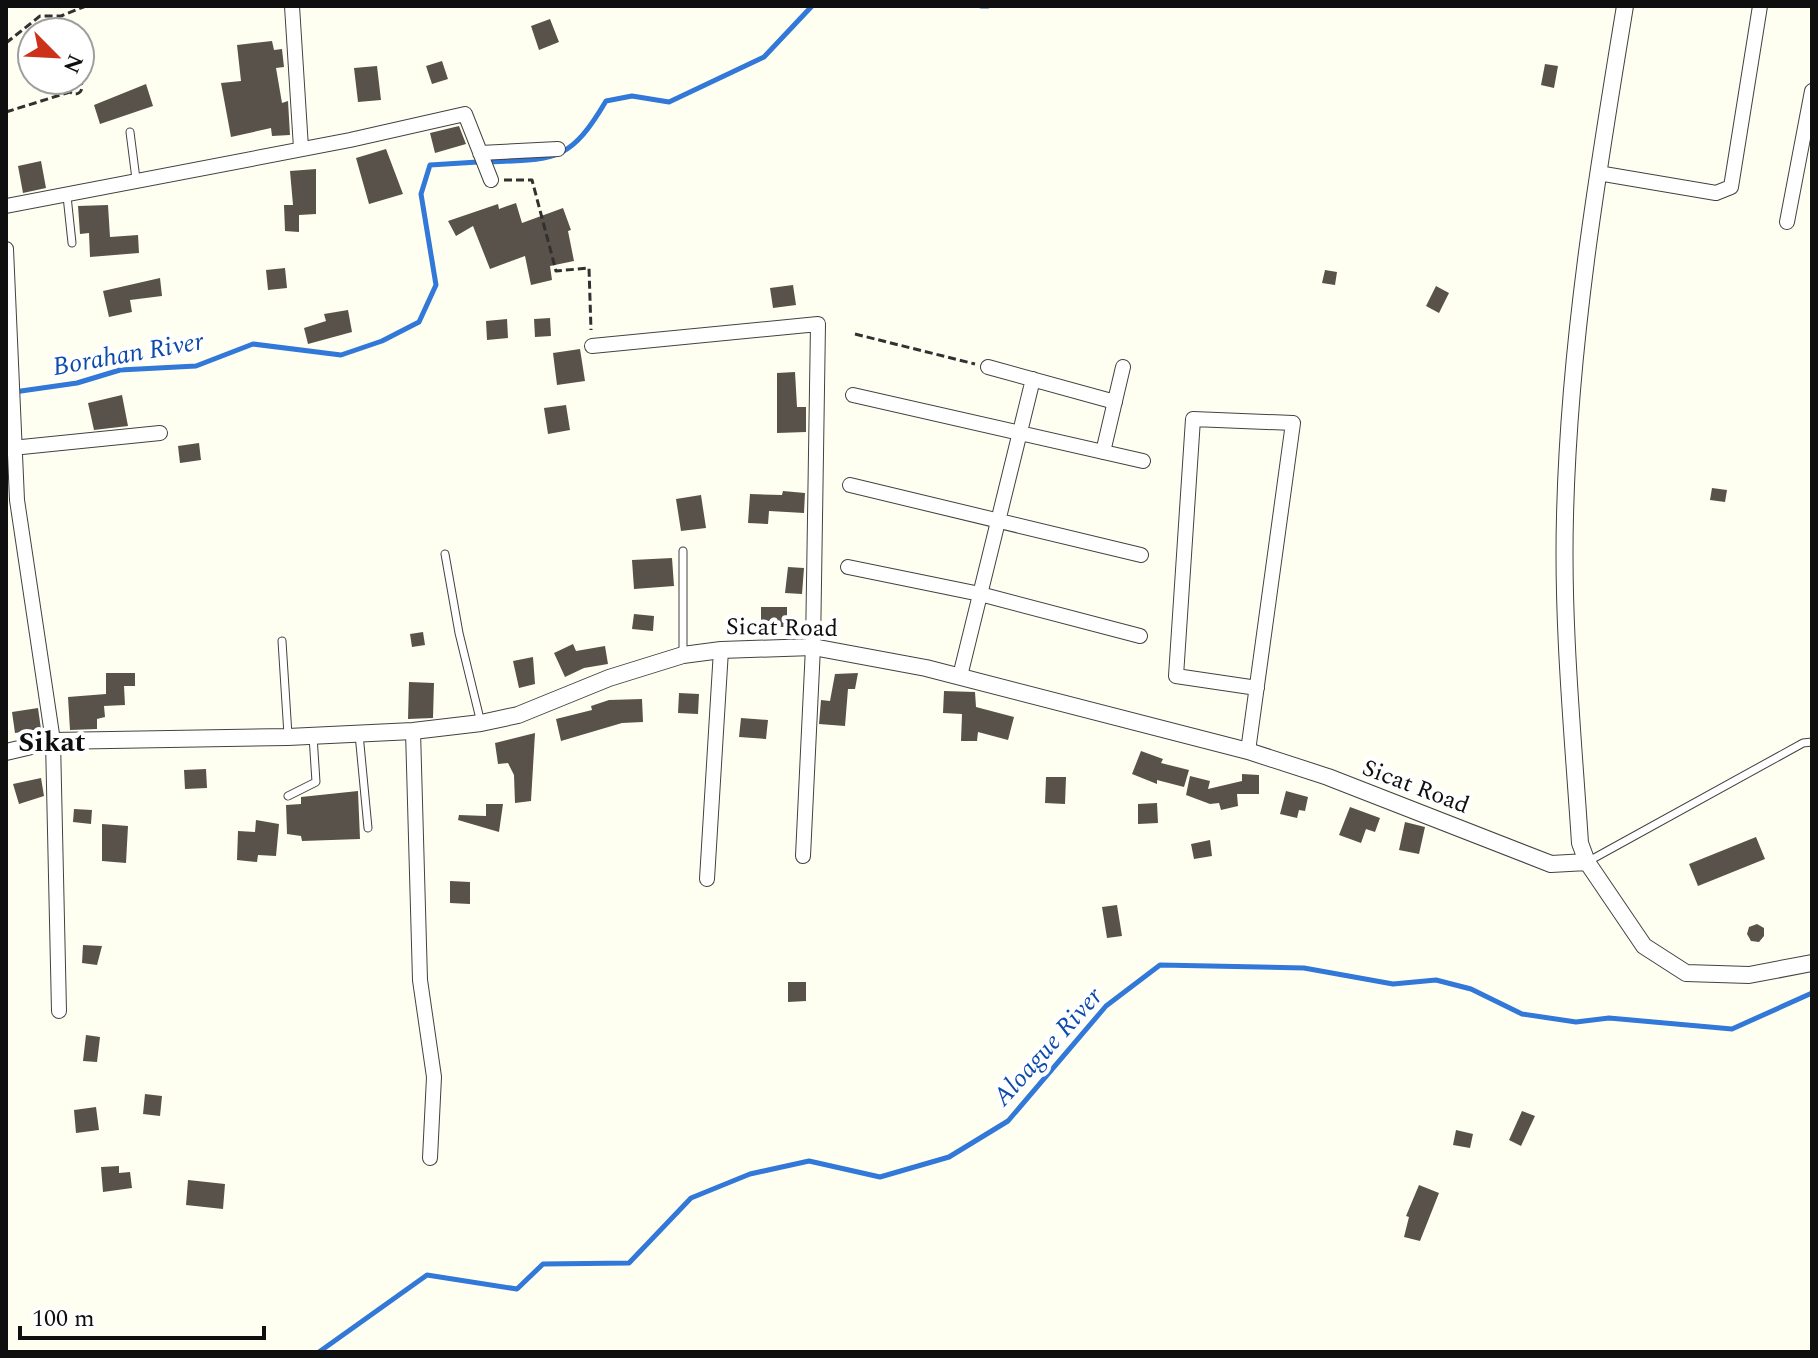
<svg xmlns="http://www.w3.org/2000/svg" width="1818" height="1358" viewBox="0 0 1818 1358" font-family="Spectral,serif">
  <rect width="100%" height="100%" fill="#fffff1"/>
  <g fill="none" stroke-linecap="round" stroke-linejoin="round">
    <path stroke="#3178d9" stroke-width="5" d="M981 6H988
      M489 162C556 159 570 162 606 101L632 96 669 102 764 57 812 6
      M14 392 77 383 120 370 196 366 253 344 341 355 382 341 419 322 436 285 421 194 430 165 478 162
      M319 1352 427 1275 517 1289 543 1264 629 1263 691 1198 750 1174 809 1161 880 1177 949 1157 1008 1121 1106 1006 1160 965 1304 968 1393 984 1436 980 1471 989 1522 1014 1576 1022 1609 1018 1732 1029 1812 993"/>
  </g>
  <path fill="#59524a" d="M550 19 559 42 539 50 531 26Z
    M272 41 274 50 282 49 284 67 276 68 282 103 288 101 290 135 272 136 271 128 231 137 221 83 241 81 237 45Z
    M442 61 448 79 432 84 426 66Z
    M1545 64 1558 66 1554 88 1541 85Z
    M377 66 381 100 358 102 354 68Z
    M146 84 153 106 100 124 94 105Z
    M459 126 466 144 435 153 430 133Z
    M386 149 403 194 369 204 356 158Z
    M41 161 46 188 23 193 18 166Z
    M316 169V214L299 215V232L285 231 284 205H293L290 171Z
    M516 203 522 223 563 208 571 230 568 231 574 261 550 266 552 280 531 285 525 256 490 269 473 226 456 236 448 221 498 204 499 209Z
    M108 205 110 237 138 235 139 253 90 257 89 233 80 234 78 206Z
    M285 268 287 288 268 290 266 270Z
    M1325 270 1337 272 1335 285 1322 283Z
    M160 278 162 296 130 300 132 312 109 317 103 291Z
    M793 285 796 305 773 308 770 288Z
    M1436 286 1449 293 1439 313 1426 306Z
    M348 310 352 332 308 344 304 328 326 321 324 314Z
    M550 318 551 336 535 337 534 319Z
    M507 319 508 338 487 340 486 321Z
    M580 349 585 381 557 385 553 353Z
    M795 372 797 407H806V432L777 433V373Z
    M122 395 128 426 94 430 88 403Z
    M566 405 570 430 548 434 544 408Z
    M199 443 201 460 180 463 178 446Z
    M1712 488 1727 490 1725 502 1710 500Z
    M783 491 805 493 804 513 769 511 768 524 748 523 750 494 782 495Z
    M701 495 706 528 681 531 676 499Z
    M672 558 674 586 634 589 632 560Z
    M788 567 804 568 802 594 785 593Z
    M761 607H787V627H761Z
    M634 614 654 616 653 631 632 629Z
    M423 632 425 645 412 647 410 634Z
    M573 644 576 651 605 646 608 664 584 668 565 677 554 653Z
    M533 657 535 684 519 688 513 661Z
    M106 673H135V686H124L125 705 104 706 105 717 97 719V729L70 730 68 697 106 694Z
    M858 673 855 689H848L845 726 819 724 821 700 830 701 835 674Z
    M409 682 434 683 433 718 408 719Z
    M944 691 975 692 976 707 1014 717 1008 740 978 732 977 741H961L962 714 943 713Z
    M679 693 699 694 698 714 678 713Z
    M642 699 643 722 622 723 561 741 556 719 592 710 591 706 609 700Z
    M38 708 41 729 15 733 12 712Z
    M741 718 768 720 766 739 739 737Z
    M535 733 531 801 515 803 514 775 508 763 498 764 495 743Z
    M1141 751 1163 759 1161 763 1189 770 1184 787 1157 780V784L1132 774Z
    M206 769 207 788 185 789 184 770Z
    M1242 774 1259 775V794H1237L1238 806 1221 810 1219 803 1210 804 1186 795 1190 776 1210 781 1208 789 1242 781Z
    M1046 777H1066L1065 804 1045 803Z
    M41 778 44 796 19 804 13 784Z
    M358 791 360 839 302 841 301 836 287 834 286 805 301 804V797Z
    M1286 791 1308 797 1305 811 1299 810 1297 818 1280 814Z
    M1157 803 1158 823 1138 824V804Z
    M486 804H503L499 832 458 820 459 815 486 816Z
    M1350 807 1380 818 1375 832 1366 829 1361 843 1339 835Z
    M74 809 92 810 91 824 73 822Z
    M256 820 279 824 276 856 258 855 257 862 237 860 238 831 255 832Z
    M1405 822 1425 827 1419 854 1399 850Z
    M102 824 128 826 126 863 102 861Z
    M1756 837 1765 859 1698 886 1689 864Z
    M1210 840 1212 856 1194 859 1191 844Z
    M450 881 470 882V904L450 903Z
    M1117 905 1122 936 1107 938 1102 907Z
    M1757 924 1764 928V936L1759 942 1751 941 1747 934 1749 927Z
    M83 945 102 946 97 965 82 963Z
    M788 982H806V1001L788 1002Z
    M86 1035 100 1037 97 1062 83 1061Z
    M145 1094 162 1096 160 1116 143 1114Z
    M96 1107 99 1130 76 1133 74 1110Z
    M1522 1111 1535 1116 1521 1146 1509 1140Z
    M1456 1130 1473 1134 1470 1148 1453 1145Z
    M119 1166V1173L130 1172 132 1188 103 1192 101 1167Z
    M188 1180 225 1184 223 1209 186 1205Z
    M1419 1185 1439 1193 1420 1241 1404 1237 1409 1217 1406 1216Z"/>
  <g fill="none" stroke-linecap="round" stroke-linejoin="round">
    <g stroke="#424242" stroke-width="9">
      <path id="service" d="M130 132 136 179
        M67 196 72 243
        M683 551V655
        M445 554 459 633 481 723
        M282 641 288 735
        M359 734 368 828
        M288 796 316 782 313 736
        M1587 862 1803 743 1812 742"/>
    </g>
    <g stroke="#424242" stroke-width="16">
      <path id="minor" d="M292 6 301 148
        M480 153 558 149
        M1598 173 1716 193 1731 187 1760 6
        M6 206 350 140 465 114 491 180
        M1787 222 1812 91
        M6 249 17 500 53 741 59 1011
        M592 346 818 324 813 647 803 856
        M988 367 1115 402
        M853 395 1143 461
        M12 448 160 433
        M1103 452 1123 367
        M850 485 1141 555
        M848 567 980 594 1140 636
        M960 676 1033 379
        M413 731 420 980 434 1077 430 1158
        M1248 751 1293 423 1193 419 1176 676 1257 688
        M707 879 721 650"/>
    </g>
    <g stroke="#424242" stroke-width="18">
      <path id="tertiary" d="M1625 6C1597 175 1569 345 1565 516 1562 625 1573 735 1580 843L1587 862 1644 946 1686 973 1749 975 1812 963
        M6 752 53 741 288 737 413 731 481 723 518 715 609 678 683 655 721 650 813 647 926 668 1248 751 1328 777 1551 864 1587 862"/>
    </g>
    <path stroke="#313131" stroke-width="3" stroke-dasharray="8 4" stroke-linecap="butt" d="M6 43 40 16H61L86 6
      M68 87a7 7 0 1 1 14 0a7 7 0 1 1-14 0Z
      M6 112 70 92
      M504 180H532L556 271 589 268 591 330
      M855 334 975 364"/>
    <use href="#service" stroke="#fff" stroke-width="7"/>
    <use href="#minor" stroke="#fff" stroke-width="14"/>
    <use href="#tertiary" stroke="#fff" stroke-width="16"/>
  </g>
  <g text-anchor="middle" stroke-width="8" stroke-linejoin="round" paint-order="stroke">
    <g font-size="24" fill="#0f0f0f" stroke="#fff">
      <text transform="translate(782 627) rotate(1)" y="8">Sicat Road</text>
      <text transform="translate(1416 786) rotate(21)" y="8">Sicat Road</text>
    </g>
    <g font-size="26" font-style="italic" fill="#0d4aac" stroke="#fff">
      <text transform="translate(128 353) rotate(-10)" y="9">Borahan River</text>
      <text transform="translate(1047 1046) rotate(-48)" y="9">Aloague River</text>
    </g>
    <g font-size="28" font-weight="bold" fill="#0f0f0f" stroke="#fff">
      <text x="52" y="751">Sikat</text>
    </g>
  </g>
  <rect width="1818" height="1358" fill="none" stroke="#0f0f0f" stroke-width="16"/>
  <g transform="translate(56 56) rotate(114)"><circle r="38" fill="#ffffff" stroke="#9f9f9f" stroke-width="2"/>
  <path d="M0-6L14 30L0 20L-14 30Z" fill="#cc311a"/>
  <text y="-12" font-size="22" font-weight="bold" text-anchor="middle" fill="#0f0f0f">N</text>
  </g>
  <path d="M20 1326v12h244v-12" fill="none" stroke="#0f0f0f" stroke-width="4"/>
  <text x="32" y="1326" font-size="24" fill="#0f0f0f" stroke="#ffffff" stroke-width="6" paint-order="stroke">100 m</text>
</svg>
